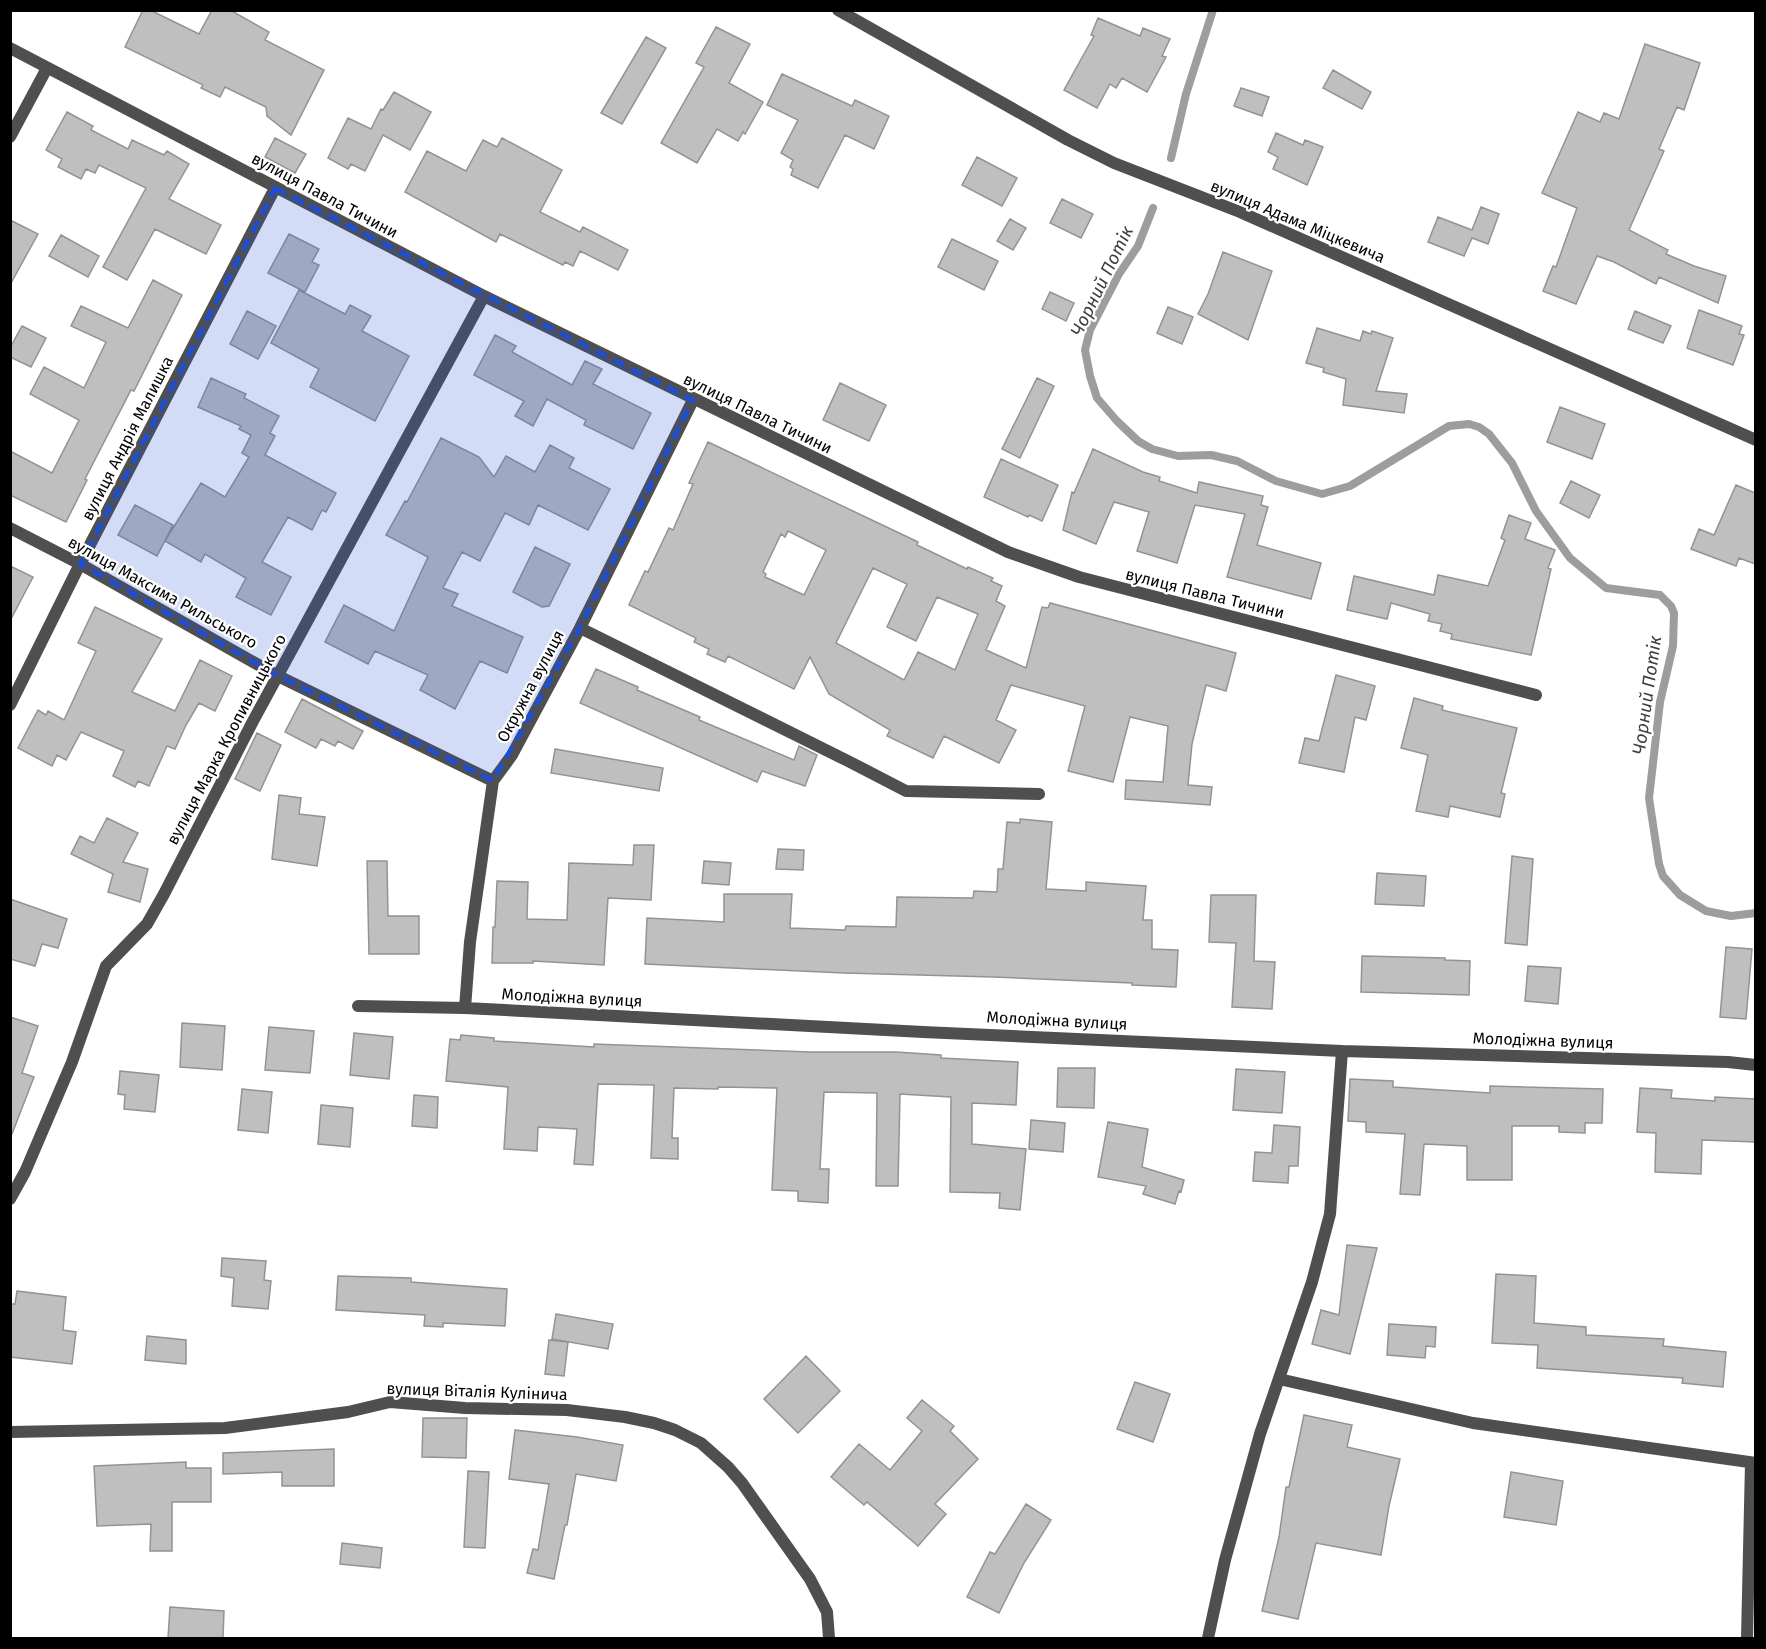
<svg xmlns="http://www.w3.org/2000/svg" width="1766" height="1649" viewBox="0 0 1766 1649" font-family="'Fira Sans',sans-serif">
  <rect width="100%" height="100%" fill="#fff"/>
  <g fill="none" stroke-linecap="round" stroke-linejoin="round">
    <path stroke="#9d9d9d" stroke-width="8" d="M1171 158 1186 94 1213 10
      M1153 208 1138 246 1119 274 1090 330 1085 350 1090 376 1097 398 1117 421 1138 441 1152 449 1178 456 1211 455 1237 461 1276 481 1322 494 1350 486 1449 426 1469 424 1479 427 1489 434 1512 463 1536 511 1570 558 1606 588 1660 595 1671 606 1674 613 1673 646 1660 702 1649 798 1659 864 1663 876 1680 895 1706 911 1731 916 1756 913"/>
  </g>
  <path fill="#bfbfbf" stroke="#939393" stroke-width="1.5" fill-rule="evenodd" d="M143 10H150L199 34 212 10H230L269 32 265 40 324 70 291 135 267 116 266 107 225 87 220 97 201 88 203 85 125 47Z
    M1098 18 1140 36 1143 28 1170 39 1162 56 1166 57 1147 92 1122 78 1116 88 1110 84 1097 108 1064 90 1094 36 1091 35Z
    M716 27 750 44 729 83 763 102 745 134 743 132 738 141 717 129 697 163 661 143 704 67 696 63Z
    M646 37 666 48 622 124 601 113Z
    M1645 44 1700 63 1684 110 1677 107 1659 149 1664 151 1629 230 1668 250 1666 254 1694 266 1726 276 1718 303 1659 277 1656 284 1614 262 1597 256 1576 304 1543 291 1553 266 1556 267 1577 208 1542 193 1578 112 1600 122 1604 113 1619 119Z
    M1333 70 1371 92 1362 109 1323 88Z
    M782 74 852 106 855 100 889 116 874 149 845 135 818 188 791 175 793 169 790 167 793 160 781 153 798 120 767 105Z
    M1241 88 1269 97 1262 116 1234 106Z
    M394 92 431 112 410 150 383 135 365 171 351 164 348 169 328 158 348 118 371 129 381 109 383 110Z
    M67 112 93 126 91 130 128 149 132 140 164 155 167 151 189 164 169 199 221 225 206 254 155 229 127 280 103 267 146 188 99 165 95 173 86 169 81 179 58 167 62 159 46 150Z
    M1276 133 1303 145 1305 140 1323 147 1307 185 1273 169 1278 157 1268 152Z
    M275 138 306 154 295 173 265 157Z
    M502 138 562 170 540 212 580 232 583 227 628 250 618 270 580 251 573 266 565 262 563 265 500 234 496 242 405 192 427 151 466 171 483 140 497 147Z
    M977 157 1017 178 1002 206 962 185Z
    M1062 199 1093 214 1081 238 1050 223Z
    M1481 207 1499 214 1488 244 1472 238 1464 256 1428 242 1438 217 1472 230Z
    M1010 219 1026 228 1013 250 997 241Z
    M10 220 38 234 10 285Z
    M289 234 319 249 312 262 319 265 305 292 268 273Z
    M61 235 99 256 88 277 49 256Z
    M952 239 998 261 984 290 938 267Z
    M1223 252 1272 271 1248 340 1198 314 1208 294Z
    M153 280 182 295 134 391 131 390 85 479 87 480 66 522 10 495V451L52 473 79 420 30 394 44 367 84 388 106 342 71 326 81 306 128 328Z
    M299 290 345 314 350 305 371 316 362 331 409 356 375 421 310 387 319 369 271 343Z
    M1050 292 1074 303 1066 321 1042 309Z
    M1168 307 1193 317 1182 344 1157 333Z
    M1699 310 1742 326 1739 334 1744 335 1733 365 1687 348Z
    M247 311 276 326 258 359 230 344Z
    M1635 311 1671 326 1663 343 1628 329Z
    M22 326 46 338 31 367 10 357V348Z
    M1317 328 1360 341 1363 331 1371 334 1372 331 1393 338 1376 391 1407 394 1404 413 1343 405 1346 379 1323 372 1324 368 1306 363Z
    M495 335 516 346 512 352 572 385 585 361 602 369 593 384 651 413 633 449 584 425 586 420 547 399 533 426 515 416 524 401 474 375Z
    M211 378 246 394 244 398 279 416 270 433 275 436 265 455 336 493 326 512 322 510 312 530 288 517 262 562 291 577 271 615 236 597 246 578 205 554 201 562 165 541 201 483 225 497 249 457 242 453 251 435 239 429 241 426 198 407Z
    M1037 378 1054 386 1020 458 1002 449Z
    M840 383 886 405 869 441 823 420Z
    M1560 407 1605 424 1592 459 1547 442Z
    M441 438 479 457 494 477 506 456 535 472 550 445 574 458 569 468 610 489 588 530 538 505 529 525 505 513 480 561 462 552 443 588 458 594 452 606 523 637 507 673 480 661 455 709 420 690 428 675 375 651 368 664 325 642 344 605 394 631 428 557 386 535 405 501 407 502Z
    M708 442 918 542 917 545 967 569 968 567 993 578 991 581 1002 586 996 601 1005 606 986 650 1026 668 1042 607 1048 608 1050 603 1236 653 1226 691 1206 685 1192 744 1188 785 1212 787 1210 805 1125 799 1126 780 1163 782 1168 726 1130 717 1113 782 1068 771 1085 706 1011 685 996 720 1016 730 999 763 944 736 933 758 887 736 890 730 829 694 810 657 794 689 728 656 725 662 707 654 709 649 694 642 696 638 629 605 645 571 648 572 669 528 673 530 693 484 689 483ZM788 531 826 550 804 595 765 577 766 574 763 572 781 534 785 537ZM873 568 907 584 887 627 916 641 937 597 978 614 955 670 918 652 904 680 836 643Z
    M1093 449 1143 472 1160 477 1159 481 1197 493 1199 482 1263 496 1261 505 1268 507 1257 545 1321 563 1311 599 1227 577 1245 514 1195 505 1177 563 1137 551 1149 512 1114 502 1096 544 1063 530 1072 492 1074 493Z
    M1001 459 1058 485 1042 521 1029 515 1028 517 984 497Z
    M1571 481 1600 495 1589 518 1560 503Z
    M1736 485 1755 493V564L1739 558 1736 566 1691 549 1699 529 1714 535Z
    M135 505 173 525 157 556 118 535Z
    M1509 515 1531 523 1525 539 1555 550 1548 568 1551 569 1531 655 1451 639 1452 634 1440 631 1442 624 1428 621 1430 614 1391 603 1387 619 1347 610 1354 576 1434 595 1438 575 1488 586 1505 540 1501 538Z
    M535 547 570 564 549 606 542 607 513 592Z
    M10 566 33 577 10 621Z
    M95 607 162 639 132 692 175 711 200 660 232 676 215 711 199 703 186 725 175 749 167 746 149 786 138 781 135 787 113 776 124 751 81 732 66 760 57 755 52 766 18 748 38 710 46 715 48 711 64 720 96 651 78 643Z
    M596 669 638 687 637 690 700 717 699 720 794 760 799 746 817 755 805 786 762 771 757 782 580 703Z
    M1336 675 1375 686 1366 720 1355 717 1344 772 1299 763 1305 738 1319 741Z
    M1414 698 1443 706 1442 710 1517 728 1501 793 1505 794 1500 817 1450 806 1448 817 1416 811 1428 755 1401 748Z
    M302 699 363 731 353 749 338 741 335 746 321 739 316 748 285 732Z
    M257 733 281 745 260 791 235 779Z
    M555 749 663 768 659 791 551 773Z
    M279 795 301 798 299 814 325 817 317 866 272 859Z
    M107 818 138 833 123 862 148 869 140 902 108 892 113 874 71 854 80 836 94 843Z
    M1020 819 1052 822 1046 889 1086 891V882L1146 886 1143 920H1152V949L1178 950 1176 987 1132 985V983L993 977 844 973 645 964 647 918 724 922V894H792L790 928 845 930 846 926 896 927 897 897 973 898 974 891 997 892 998 869H1003L1007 822 1020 823Z
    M634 845H654L651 900 608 898 604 965 533 961V963H492L493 927H495L497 881 528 882 527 919 567 920 569 863 633 865Z
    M778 849 804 850 803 870 776 869Z
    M1512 856 1533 859 1527 945 1505 943Z
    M367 861H387L388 916H419V954H369Z
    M704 861 731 863 729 885 702 883Z
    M1377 873 1426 876 1424 906 1375 904Z
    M1211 895H1256L1254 961 1275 962 1272 1009 1232 1007 1236 943 1209 942Z
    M10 899 67 919 58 948 42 944 35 966 10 959Z
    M1726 947 1752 949 1746 1019 1720 1017Z
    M1362 956 1445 958V960L1470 961 1469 995 1361 992Z
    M1528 966 1561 968 1558 1004 1525 1001Z
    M10 1017 38 1026 22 1073 34 1077 12 1134H10Z
    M182 1023 225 1026 222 1070 180 1067Z
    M269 1027 314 1031 310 1073 265 1070Z
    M354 1033 393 1037 389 1079 350 1075Z
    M461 1035 494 1038V1041L594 1047V1044L810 1052H896L941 1055V1058L1018 1062 1016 1105 972 1103V1144L1026 1149 1020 1210 999 1208 1000 1193 950 1192 951 1097 900 1094 898 1186H876L877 1093 824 1092 820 1169H829L828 1203 798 1201V1191L772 1190 777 1088 718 1087V1089L674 1088 672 1138H678V1159L651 1158 654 1085 598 1084 593 1165 574 1164 577 1129 538 1127 537 1151 504 1149 508 1087 446 1081 450 1039 460 1040Z
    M1058 1068H1095L1094 1108 1057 1107Z
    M1236 1069 1285 1072 1282 1113 1233 1110Z
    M120 1071 159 1075 155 1112 124 1109 125 1095 118 1094Z
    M1350 1079 1393 1081V1087L1490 1093V1086L1603 1089 1602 1123H1585V1133L1559 1132V1126H1512V1180H1467V1146L1424 1144 1420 1195 1400 1194 1405 1134 1366 1132V1122L1348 1121Z
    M1640 1088 1672 1090 1671 1098 1715 1101V1097L1755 1099V1142L1702 1140 1701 1174 1655 1172 1656 1133 1637 1132Z
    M242 1089 272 1092 268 1133 238 1130Z
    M414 1095 438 1097 437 1128 412 1126Z
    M321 1105 353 1108 350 1147 318 1144Z
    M1031 1120 1065 1123 1063 1152 1029 1149Z
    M1108 1122 1148 1129 1142 1167 1184 1180 1181 1192 1179 1191 1175 1204 1143 1194 1146 1186 1098 1177Z
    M1274 1125 1300 1127 1298 1166H1289L1288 1183 1253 1181 1255 1152 1272 1153Z
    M1347 1245 1377 1248 1350 1354 1312 1344 1321 1310 1339 1315Z
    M222 1258 266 1261 264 1280 271 1281 268 1309 232 1306 234 1278 221 1276Z
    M1496 1274 1536 1276 1534 1323 1586 1327V1335L1664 1339 1663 1346 1726 1352 1723 1387 1682 1383 1683 1378 1537 1368 1538 1345 1492 1343Z
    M338 1276 411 1278V1282L507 1289 505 1326 443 1323V1327L424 1326 425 1315 336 1310Z
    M17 1291 66 1297 63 1330 76 1332 72 1364 10 1357V1304H15Z
    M556 1314 613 1324 608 1349 552 1339Z
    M1389 1324 1436 1327 1435 1347 1426 1346 1425 1358 1387 1355Z
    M147 1336 186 1340V1364L145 1360Z
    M549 1340 568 1342 564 1376 545 1374Z
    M806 1356 840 1391 798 1433 764 1399Z
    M1135 1382 1170 1394 1153 1442 1117 1429Z
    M922 1400 954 1426 950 1431 978 1459 935 1504 946 1514 918 1546 867 1502 864 1505 831 1477 859 1444 890 1470 922 1431 907 1418Z
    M1304 1415 1352 1425 1347 1447 1400 1459 1389 1506 1381 1555 1316 1543 1298 1619 1262 1611 1279 1537 1286 1487H1289Z
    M423 1418H467L466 1458 422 1457Z
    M515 1430 577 1437 623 1445 616 1481 576 1474 567 1525H565L554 1579 527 1573 533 1549 538 1550 549 1484 509 1479Z
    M334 1449V1486H282V1472L223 1474V1453Z
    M186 1462V1468H211V1502H172V1551H150L151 1524 97 1526 94 1466Z
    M468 1471 489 1472 485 1548 464 1547Z
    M1511 1472 1563 1481 1556 1525 1504 1517Z
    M1026 1504 1051 1520 1024 1563 999 1613 967 1597 990 1552 995 1554Z
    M342 1543 382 1548 380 1568 340 1564Z
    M170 1607 224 1611 223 1638H168Z"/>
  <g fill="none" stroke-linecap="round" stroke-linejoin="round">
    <path stroke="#4f4f4f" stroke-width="12" d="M10 48 484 296 1008 552 1079 577 1536 695
      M10 137 47 68
      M10 528 80 564 278 676 493 781
      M580 628 846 760 906 791 1039 794
      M10 705 80 564 275 188
      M358 1006 465 1008 923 1032 1342 1051 1728 1062 1756 1065
      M465 1008 470 942 493 781 512 755 580 628 693 400
      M10 1199 25 1172 72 1062 106 966 147 924 164 894 252 723 484 296
      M1279 1379 1473 1423 1756 1463
      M10 1432 225 1428 348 1412 390 1402 465 1408 567 1410 625 1417 654 1423 675 1430 701 1443 728 1467 742 1483 810 1579 827 1612 829 1638
      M1208 1638 1225 1560 1260 1434 1312 1282 1330 1214 1342 1051
      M1747 1638 1751 1463"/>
    <path stroke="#4f4f4f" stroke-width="12" d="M838 10 1068 140 1114 163 1240 212 1756 440"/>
  </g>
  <path fill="#1d4ed8" fill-opacity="0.2" stroke="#1d4ed8" stroke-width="4.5" stroke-dasharray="12 8" stroke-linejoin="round" d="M275 188 693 400 580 628 493 781 278 676 80 564Z"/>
  <g text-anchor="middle" stroke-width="4.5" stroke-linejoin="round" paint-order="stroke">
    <g font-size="16" fill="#000" stroke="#fff">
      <text transform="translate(325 195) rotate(28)" y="6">вулиця Павла Тичини</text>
      <text transform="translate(1298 221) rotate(23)" y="6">вулиця Адама Міцкевича</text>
      <text transform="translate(758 413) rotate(26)" y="6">вулиця Павла Тичини</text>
      <text transform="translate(127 438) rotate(-63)" y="6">вулиця Андрія Малишка</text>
      <text transform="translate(163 592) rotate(29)" y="6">вулиця Максима Рильського</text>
      <text transform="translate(1205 593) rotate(14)" y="6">вулиця Павла Тичини</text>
      <text transform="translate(530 686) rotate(-62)" y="6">Окружна вулиця</text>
      <text transform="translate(226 739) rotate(-62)" y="6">вулиця Марка Кропивницького</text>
      <text transform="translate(572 997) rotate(3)" y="6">Молодіжна вулиця</text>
      <text transform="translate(1057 1020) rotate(3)" y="6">Молодіжна вулиця</text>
      <text transform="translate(1543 1040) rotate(2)" y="6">Молодіжна вулиця</text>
      <text transform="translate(477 1391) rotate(2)" y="6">вулиця Віталія Кулінича</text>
    </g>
    <g font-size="18" font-style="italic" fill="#3e3e3e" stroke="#fff">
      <text transform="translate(1102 281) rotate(-64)" y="6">Чорний Потік</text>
      <text transform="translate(1647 695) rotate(-82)" y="6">Чорний Потік</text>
    </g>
  </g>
  <rect width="1766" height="1649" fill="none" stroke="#000000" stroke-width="24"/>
</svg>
